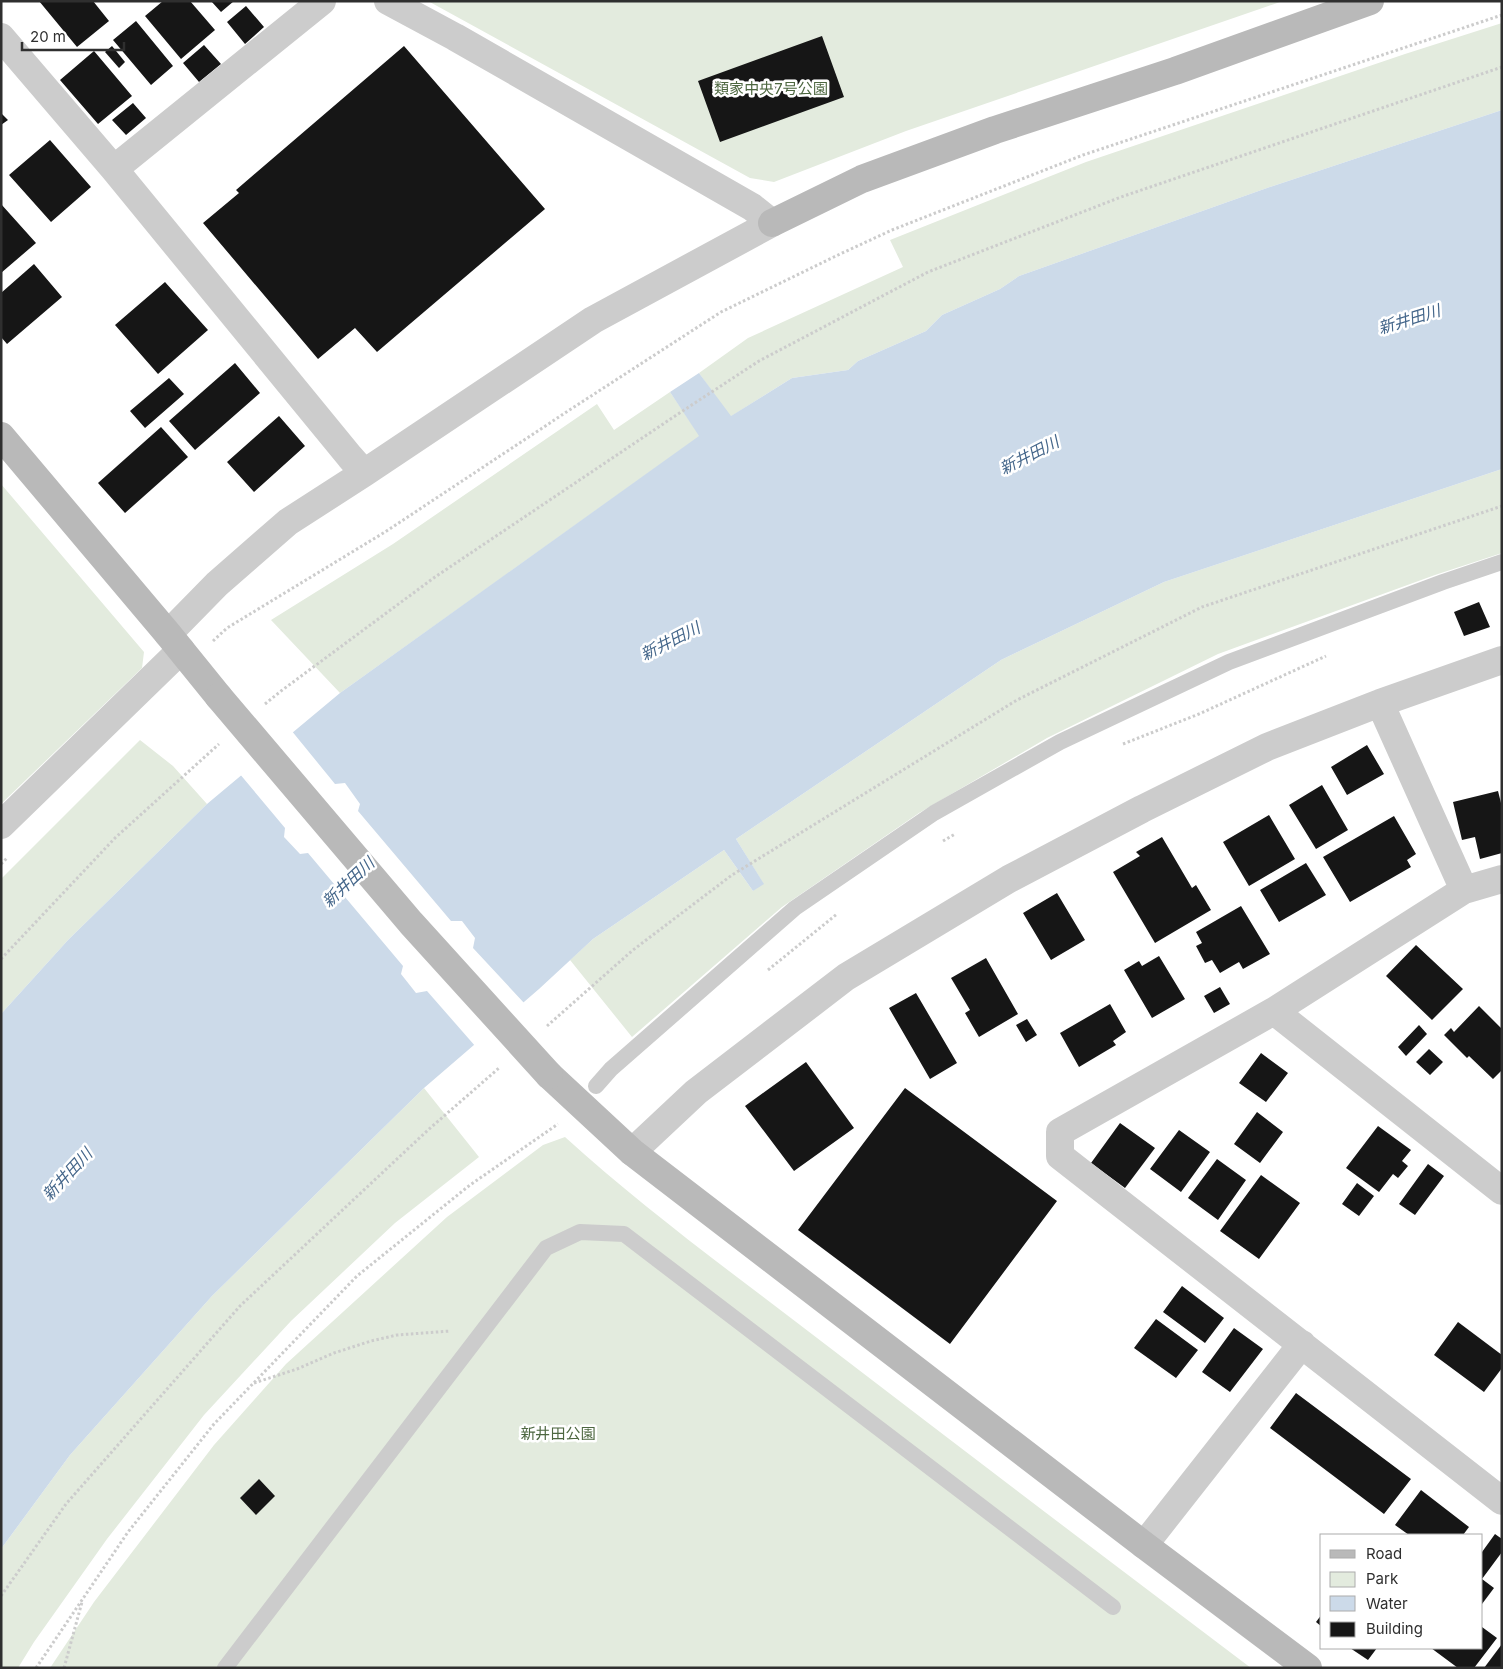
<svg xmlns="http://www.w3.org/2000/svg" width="1503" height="1669" viewBox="0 0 1503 1669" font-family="Inter,'Noto Sans JP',sans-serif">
  <rect width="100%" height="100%" fill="#fff"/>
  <path fill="#e3ebde" d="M428 1H1283L906 131 774 182 750 178Z
    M1502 23V110L1267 188 1019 276 1000 289 942 315 926 331 858 361 848 370 792 378 730 417 699 373 748 338 903 267 890 240 1086 162 1405 54Z
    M670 392 700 436 340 693 271 620 393 544 597 404 614 430Z
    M1502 469V553L1435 575 1218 654 1047 738 919 813 782 907 632 1037 570 960 593 939 724 850 753 891 763 883 736 839 1001 660 1164 582Z
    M1 484 144 652 142 668 1 804Z
    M140 740 173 766 207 804 68 940 1 1014V879Z
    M424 1088 479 1157 395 1223 291 1321 204 1415 107 1539 34 1642 18 1668H1V1549L70 1455 212 1296Z
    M565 1137C651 1215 746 1283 838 1354 975 1459 1113 1564 1251 1668H50L94 1602 214 1445 286 1364 447 1217 543 1145Z"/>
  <path fill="#ccdae9" d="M1502 110V469L1164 582 1001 660 736 839 764 884 753 891 724 850 593 939 539 989 424 1088 212 1296 70 1455 1 1549V1014L68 940 207 804 340 693 699 436 670 392 699 373 731 416 792 378 848 370 858 361 926 331 942 315 1000 289 1019 276 1267 188Z"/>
  <path fill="#fff" d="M291 730 335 784 345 783 360 804 358 811 451 921H462L475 938 473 948 525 1004 476 1047 427 991 416 993 401 974 403 966 308 853 300 854 284 837 285 828 239 773Z"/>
  <path fill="#161616" d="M39 1H93L109 21 77 47Z
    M163 1H190L215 30 181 59 145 16Z
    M211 1H234L221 12Z
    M246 6 264 27 245 44 227 22Z
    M136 21 173 66 151 85 113 40Z
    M822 36 844 97 720 142 698 81Z
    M204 45 221 64 199 82 183 63Z
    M112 46 125 62 119 68 105 52Z
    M404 46 545 209 377 352 355 328 318 359 203 223 239 193 236 190Z
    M94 51 132 96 98 124 60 80Z
    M133 103 146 118 126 135 112 120Z
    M1 113 8 120 1 125Z
    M50 140 91 187 51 222 9 175Z
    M1 204 36 243 1 273Z
    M34 264 62 297 7 344 1 337V293Z
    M165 282 208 330 158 374 115 325Z
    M235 363 260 393 195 450 169 421Z
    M169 378 184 394 145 428 130 411Z
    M279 416 305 446 254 492 227 462Z
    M161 427 188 457 125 513 98 483Z
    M1479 602 1490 627 1464 636 1454 612Z
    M1367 745 1384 774 1347 795 1331 767Z
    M1322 785 1348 830 1316 849 1289 805Z
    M1498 791 1502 807V853L1480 859 1475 837 1462 840 1453 802Z
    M1269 815 1295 859 1249 886 1223 842Z
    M1394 816 1416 854 1407 860 1411 867 1350 902 1323 857Z
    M1162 837 1192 888 1196 885 1211 910 1155 943 1113 872 1140 856 1136 852Z
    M1306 863 1326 895 1279 922 1260 890Z
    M1057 893 1085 940 1051 960 1023 913Z
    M1241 906 1270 954 1243 969 1239 962 1220 973 1212 960 1205 963 1196 946 1202 943 1196 932Z
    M1416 945 1463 989 1432 1020 1386 976Z
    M1159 956 1185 999 1152 1018 1124 970 1139 961 1142 966Z
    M986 958 1018 1014 979 1037 965 1013 970 1010 951 978Z
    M1220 987 1230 1004 1214 1013 1204 996Z
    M916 993 957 1063 930 1079 889 1008Z
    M1110 1004 1126 1032 1113 1041 1116 1045 1079 1067 1060 1033Z
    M1479 1006 1502 1029V1070L1493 1079 1469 1056 1467 1058 1444 1035 1451 1028 1454 1032Z
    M1027 1019 1037 1035 1026 1042 1016 1025Z
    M1419 1025 1427 1034 1406 1056 1398 1047Z
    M1429 1049 1443 1062 1430 1075 1416 1062Z
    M1261 1053 1288 1073 1266 1102 1239 1083Z
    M806 1062 854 1128 794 1171 745 1106Z
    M905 1088 1057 1201 950 1344 798 1230Z
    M1257 1112 1283 1132 1260 1163 1234 1144Z
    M1120 1123 1155 1148 1125 1188 1091 1163Z
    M1378 1126 1411 1150 1402 1161 1408 1166 1398 1178 1393 1174 1379 1192 1346 1168Z
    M1179 1130 1210 1152 1181 1192 1150 1169Z
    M1217 1159 1246 1180 1218 1220 1188 1198Z
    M1428 1164 1444 1176 1415 1215 1399 1204Z
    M1261 1175 1300 1203 1259 1259 1220 1231Z
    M1357 1183 1374 1196 1359 1216 1342 1204Z
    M1182 1286 1224 1318 1205 1343 1163 1312Z
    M1156 1319 1198 1350 1176 1378 1134 1348Z
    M1458 1322 1502 1355V1368L1484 1392 1434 1355Z
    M1234 1328 1263 1349 1230 1392 1202 1372Z
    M1296 1393 1411 1479 1384 1514 1270 1428Z
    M259 1479 275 1496 256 1515 240 1498Z
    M1421 1490 1469 1527 1463 1535H1409L1395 1525Z
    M1495 1534 1502 1539V1552L1482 1579 1494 1588 1482 1604V1552Z
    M1322 1614V1627L1316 1622Z
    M1482 1627 1497 1638 1474 1668H1458L1431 1648H1482Z
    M1502 1644V1668H1484Z
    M1350 1648H1377L1368 1660Z"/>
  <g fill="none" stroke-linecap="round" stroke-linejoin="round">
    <path stroke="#ccc" stroke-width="3" stroke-dasharray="2.5 2.5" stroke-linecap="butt" d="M213 641 227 628 385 532 571 409 721 312 838 255 892 230 1083 155 1502 15
      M265 704 281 691 435 577 678 414 759 361 928 272 1121 197 1502 67
      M1123 744 1199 714 1326 656
      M943 841 955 834
      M1 864 8 857
      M1 959 115 838 219 744
      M768 970 837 914
      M547 1026 633 950 732 875 1017 700 1202 607 1502 506
      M254 1383 297 1369 334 1353 371 1341 397 1335 450 1331
      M1 1596 66 1504 240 1306 428 1130 499 1068
      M36 1668 128 1532 214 1424 357 1276 470 1185 558 1124
      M64 1668 82 1602"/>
    <path stroke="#ccc" stroke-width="16" d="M596 1086 611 1069 795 908 934 813 1060 742 1229 662 1443 582 1502 562
      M225 1668 546 1248 580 1232 624 1234 1113 1607"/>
    <path stroke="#ccc" stroke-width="28" d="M1 37 114 169 350 457 364 473
      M114 169 322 1
      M168 634 217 584 288 522 364 473 593 320 772 223 752 207 455 37 388 1
      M1380 703 1464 890
      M1 825 181 650
      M1502 879 1464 890 1274 1011 1060 1132V1156L1502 1501
      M1274 1011 1502 1191
      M632 1152 696 1092 846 977 1009 879 1142 809 1267 747 1380 703 1502 660
      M1144 1545 1302 1344"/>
    <path stroke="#b9b9b9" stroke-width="28" d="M772 223 862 179 995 130 1175 71 1370 1
      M1 436 168 634 219 697
      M549 1075 632 1152 1144 1545 1308 1668"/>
    <path stroke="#b9b9b9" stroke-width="28" d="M219 697 411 923 549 1075"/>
  </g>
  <g text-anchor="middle" stroke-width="5" stroke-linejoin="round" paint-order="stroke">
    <g font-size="15" fill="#4d6740" stroke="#fff">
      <text x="771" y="94">類家中央7号公園</text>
      <text x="558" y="1439">新井田公園</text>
    </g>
    <g font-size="16" font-style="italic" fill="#44668a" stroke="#fff">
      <text transform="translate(1409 319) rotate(-17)" y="6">新井田川</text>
      <text transform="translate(1029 455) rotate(-27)" y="6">新井田川</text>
      <text transform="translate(670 641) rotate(-27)" y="6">新井田川</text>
      <text transform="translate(348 882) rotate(-43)" y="6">新井田川</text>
      <text transform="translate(67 1174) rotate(-47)" y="6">新井田川</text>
    </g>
  </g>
  <rect width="1503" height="1669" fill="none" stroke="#2f2f2f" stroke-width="5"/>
  <rect x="1320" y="1534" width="162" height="115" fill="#ffffff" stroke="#acacac"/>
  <rect x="1330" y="1550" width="25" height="8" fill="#b9b9b9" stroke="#acacac"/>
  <text x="1366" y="1559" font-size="15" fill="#2f2f2f">Road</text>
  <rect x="1330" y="1572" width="25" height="15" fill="#e3ebde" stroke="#acacac"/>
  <text x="1366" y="1584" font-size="15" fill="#2f2f2f">Park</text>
  <rect x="1330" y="1596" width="25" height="15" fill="#ccdae9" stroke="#acacac"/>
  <text x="1366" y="1609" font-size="15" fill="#2f2f2f">Water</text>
  <rect x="1330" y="1622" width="25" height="15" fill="#161616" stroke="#acacac"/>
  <text x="1366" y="1634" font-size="15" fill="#2f2f2f">Building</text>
  <path d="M22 42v8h102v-8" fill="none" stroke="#2f2f2f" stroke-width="2.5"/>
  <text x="30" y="42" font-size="15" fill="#2f2f2f" stroke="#ffffff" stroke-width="4" paint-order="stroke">20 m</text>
</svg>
